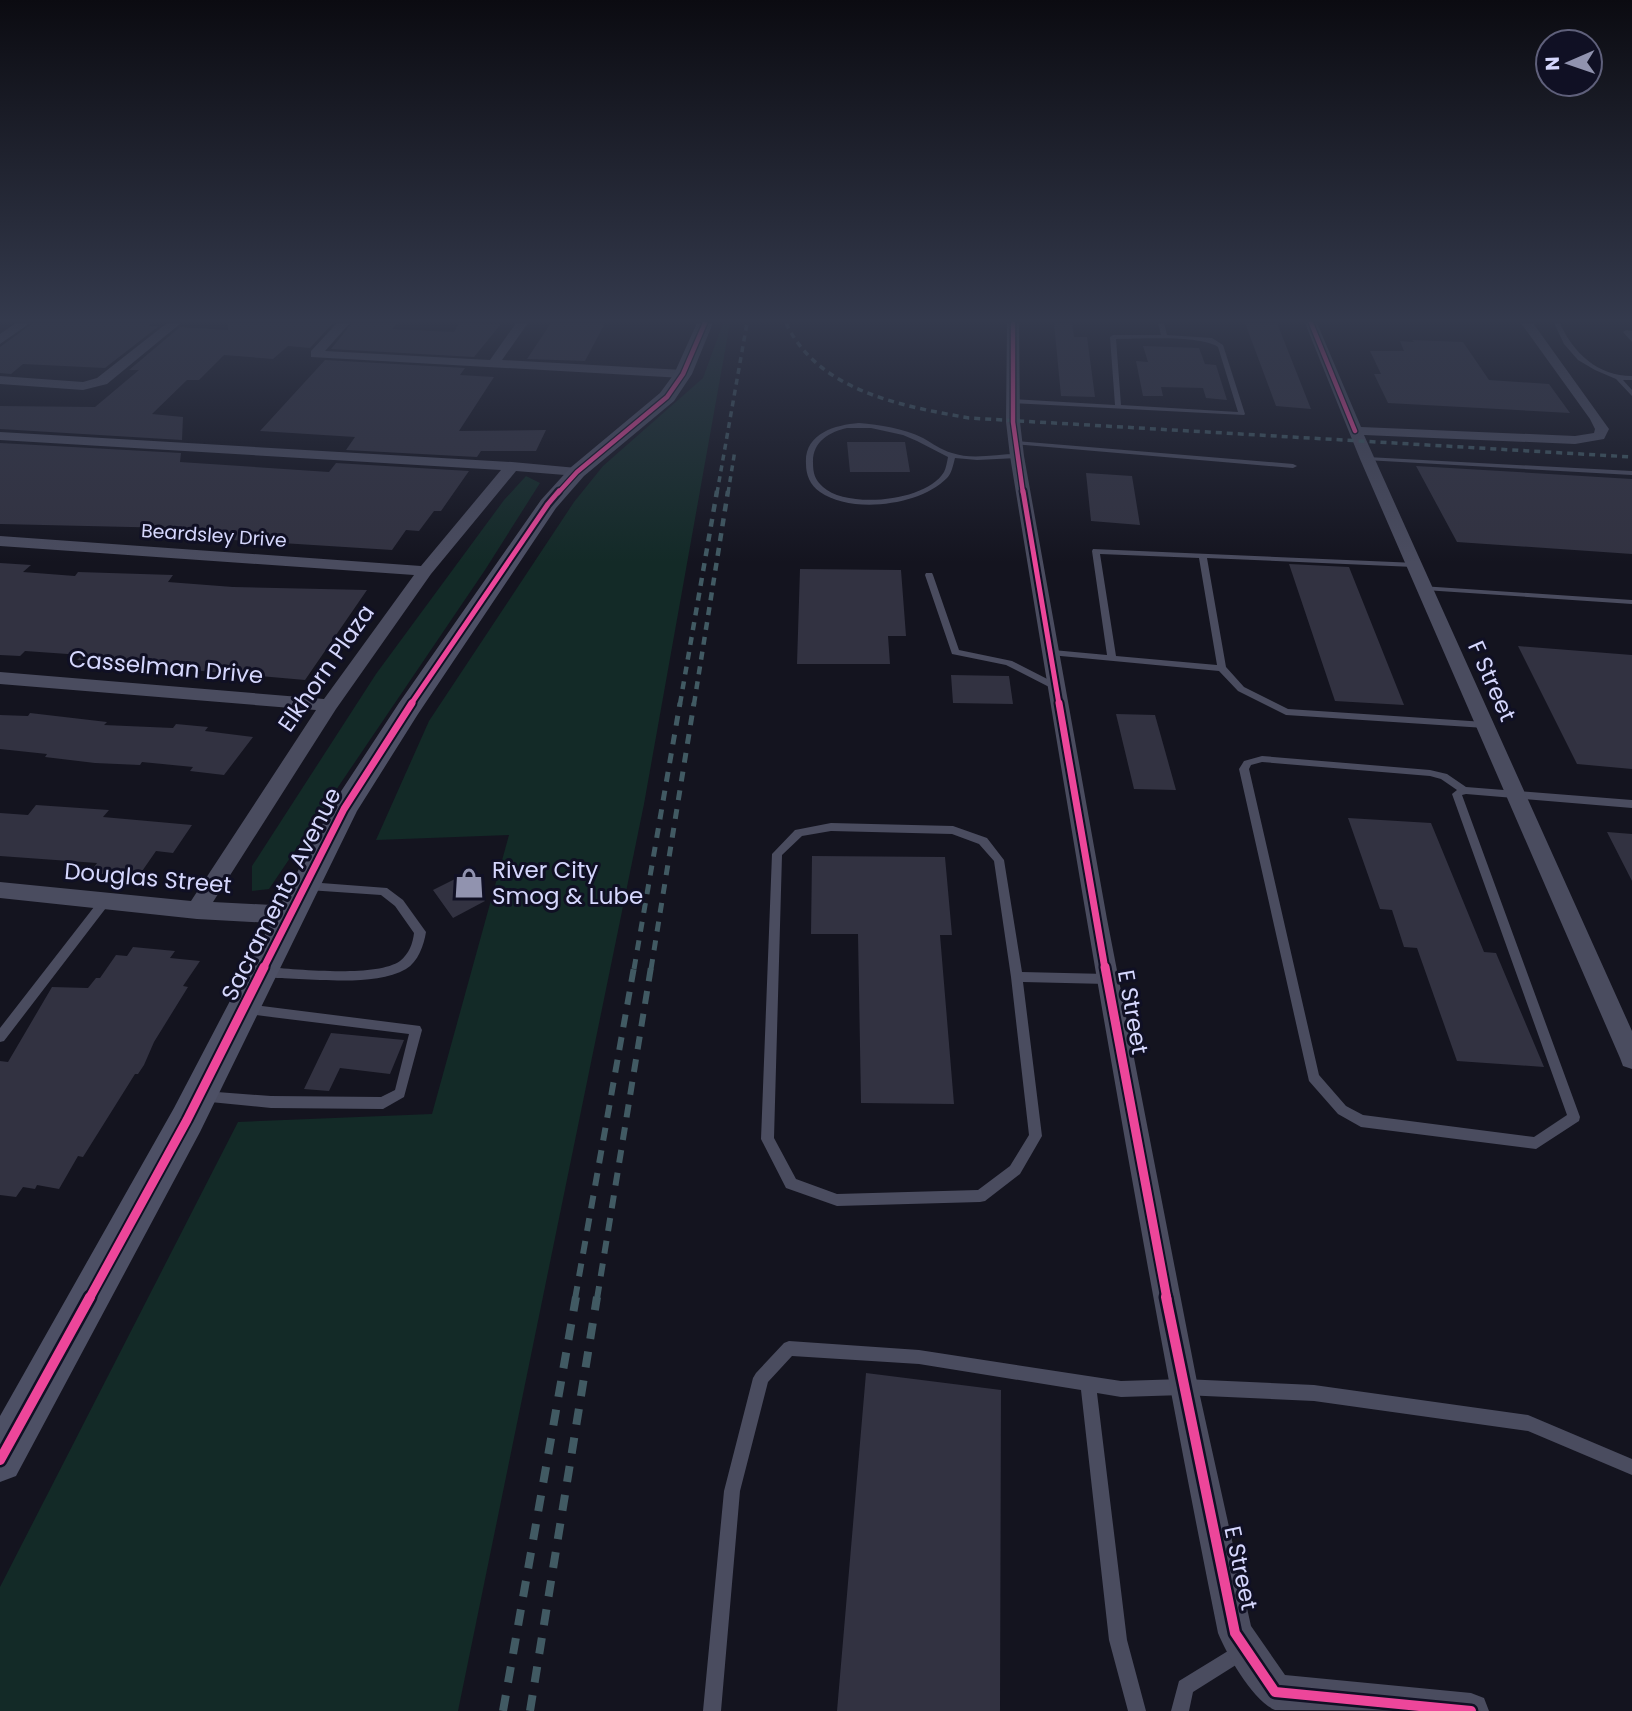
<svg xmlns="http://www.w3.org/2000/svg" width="1632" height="1711" viewBox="0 0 1632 1711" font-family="Poppins,sans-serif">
  <rect width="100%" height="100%" fill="#14141f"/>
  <path fill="#132a27" d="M723 323H730L644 804 458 1711H0V1587L238 1122 432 1114 509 835 376 840 429 721 574 502 603 466 703 378Z
    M526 476 540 483 485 570 269 889 252 891V866L376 674 504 500Z"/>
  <path fill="#323241" d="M33 323H152L149 326H159L105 368 23 364 11 374 0 373V347Z
    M228 323H333L310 348 288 346 273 359 224 355 199 380H187L152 414 183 417 182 440 0 429V406L95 407 139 370H129L180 327 228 330Z
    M352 323H398L392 329 454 332 459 323 501 324 474 357 331 349Z
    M551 323H605L585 361 527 359Z
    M1054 323H1072L1074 337H1087L1095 397 1061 396Z
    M1245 323H1277L1311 409 1276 406Z
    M1412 340 1463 342 1489 380 1549 384 1570 413 1388 403 1374 374H1381L1370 351H1404L1400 341 1414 342Z
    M1143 346 1199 348 1205 364 1216 365 1227 400 1206 398 1203 388 1161 387 1163 396H1143L1136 361 1148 362Z
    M325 360 465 368 460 375 494 377 459 431 546 430 536 451H481L477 457 346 450 355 437 260 431Z
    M847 442H905L910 472H850Z
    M0 443 181 453 180 462 329 472 336 463 469 471 441 511H434L419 531 406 530 392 550 233 540 213 538 218 531 174 528 0 524Z
    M1416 466 1632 479V554L1457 542Z
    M1086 473 1132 476 1140 525 1091 521Z
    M0 563 31 565 23 572 75 576 78 572 173 575 168 582 233 587 367 590 305 680 77 660 82 655 25 651 20 656 0 655Z
    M1289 564 1349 567 1404 705 1335 701Z
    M800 569 901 570 906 636H888L890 664H797Z
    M1518 646 1632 655V769L1577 764Z
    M951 675 1009 676 1013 704 953 703Z
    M30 713 107 722 104 725 173 728 176 724 208 727 205 731 253 737 224 775 190 771 193 767 142 762 140 765 95 763 45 757 47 754 0 749V715L28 716Z
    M1116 714 1155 715 1176 790 1134 789Z
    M36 805 109 810 103 817 192 825 173 853 156 851 138 877 90 873 97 863 0 856V813L28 815Z
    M1348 818 1431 823 1484 952 1496 953 1544 1067 1457 1061 1417 948 1404 947 1392 910 1380 909Z
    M1607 832 1632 834V881Z
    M812 856 945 857 952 935H940L954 1104 861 1103 858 934H811Z
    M465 874 485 901 453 918 433 890Z
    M133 947 175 951 170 958 200 961 183 986 188 987 154 1042 144 1065 138 1074H135L83 1157 78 1156 59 1189 37 1185 35 1189 23 1187 16 1197 0 1195V1061L8 1062 52 987 88 988 96 978H100L116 955 127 956Z
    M331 1033 404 1040 390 1074 340 1068 329 1091 304 1089Z
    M866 1373 1001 1390 1000 1711H837Z"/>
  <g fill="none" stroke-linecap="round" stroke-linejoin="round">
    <path fill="#4a4c5f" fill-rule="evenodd" d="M1158 323H1164L1167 335 1212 338 1223 345 1245 414 1244 415 1013 403 1010 401 1013 399 1115 405 1110 337 1113 335H1161ZM1116 339C1140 339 1200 335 1218 347L1238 412 1121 405Z
      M1554 323H1560C1573 353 1598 376 1632 376V380H1623L1632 390V396L1616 379 1595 370 1578 360 1564 344Z
      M1626 330 1632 331V342L1623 332Z
      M859 423C880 425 903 428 923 438 932 443 941 450 952 453 972 460 996 454 1017 454L1021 456 1017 458 977 460 955 458C953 465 952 473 947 478 920 506 851 514 820 492 810 485 806 475 806 464 804 434 834 425 859 423ZM847 428H871L903 435 917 441 948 457C947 462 946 468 944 472 926 502 847 509 823 487 815 480 813 473 813 463 812 442 829 432 847 428Z
      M1015 441 1293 464 1297 466 1293 468 1013 444 1012 443Z
      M1367 457 1632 471V475L1365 460 1363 459Z
      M1093 549 1417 563V567H1414L1207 558 1226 667 1244 687 1288 709 1485 722 1490 725 1485 728 1286 715 1238 691 1219 671 1050 655 1049 653 1053 650 1107 655 1092 551ZM1100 554 1199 558 1217 665 1116 656Z
      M926 573H932L933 575 959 650 1012 661 1061 686 1063 688 1061 690H1055L1006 665 952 654 925 575Z
      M1421 586 1632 600V604L1424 590H1421Z
      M1262 756 1430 770 1447 774 1466 787 1632 800V808L1466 794 1462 795 1580 1117 1579 1121 1536 1149 1361 1127 1338 1114 1309 1081 1239 769 1244 761ZM1262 762 1430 776 1441 779 1457 790 1452 794 1567 1115 1534 1137 1363 1115 1346 1106 1319 1075 1249 769 1251 765Z
      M831 823 953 826 987 838 1004 860 1022 972 1107 974 1111 976 1113 979 1111 982 1107 984 1023 982 1042 1136 1020 1174 985 1201 980 1202 837 1206 786 1188 761 1139 772 854 795 830ZM831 831 952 834 979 844 994 861 1011 977 1029 1135 1010 1166 978 1190 837 1194 796 1179 774 1138 782 855 802 836Z
      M308 882 387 888 403 900 426 932C424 945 418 962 406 969 378 985 330 980 299 979 286 978 273 979 261 975L259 972 261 969 265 967C295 969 376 978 400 961 409 954 413 943 414 933L395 906 381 895 308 890 304 889 303 886 304 883Z
      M105 897 109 898 110 901 109 904 4 1041 0 1042V1028L101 898Z
      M247 1004 420 1026 422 1030 404 1097 383 1109 271 1108 200 1101 198 1097 200 1093 204 1091 271 1096 381 1097 395 1090 409 1034 247 1014 243 1013 241 1009 243 1005Z
      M789 1341 919 1350 1121 1381 1183 1379 1314 1385 1528 1415 1632 1459V1475L1528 1431 1314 1401 1183 1395 1121 1397 1097 1393 1127 1640 1146 1711H1128L1109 1640 1081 1390 919 1364 792 1356 768 1382 740 1491 721 1711H703L724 1491 753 1378 756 1373 784 1343Z
      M1241 1643 1247 1646 1250 1652 1247 1658 1193 1692 1189 1711H1171L1179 1681Z"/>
    <path fill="#4a4c5f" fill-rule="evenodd" d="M16 323H30L0 344V334Z
      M167 323H181L107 384 83 390 0 384V376L83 382 97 378Z
      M337 323H350L325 351 490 360 516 323H528L502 360 683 370 689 374 683 378 311 357V351Z
      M1007 323H1019L1020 422 1024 456 1107 919 1198 1387 1251 1626 1285 1675 1471 1693 1484 1698 1489 1711 1275 1710C1253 1701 1227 1655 1218 1633 1139 1242 1074 849 1010 456L1006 422Z
      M1305 323H1317L1361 427 1575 436 1594 433 1595 429 1590 419 1521 323H1533L1609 429 1604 439 1575 444 1364 435 1632 1031V1069L1623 1066 1620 1058 1360 459Z
      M0 432 512 462 577 468 584 472 577 476 516 471 431 574 336 709 213 902 291 906 299 909 302 915 299 921 291 924 197 919 0 898V882L191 901 316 710 0 684V672L324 699 414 575 0 546V536L421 566 501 470 0 440Z"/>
    <path fill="#4d5065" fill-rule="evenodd" d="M697 323H713L692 374 674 401 584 476 556 508 418 714 357 811 200 1132 16 1476 0 1482V1416L174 1108 334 802 399 703 541 500 570 468 660 393 674 374Z"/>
    <path stroke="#415a63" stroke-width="3.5" stroke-dasharray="6 5" stroke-linecap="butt" d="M786 323C818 391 901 406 969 418L1632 457
      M717 493 747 323
      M728 493 735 450"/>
    <path stroke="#415a63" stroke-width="4.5" stroke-dasharray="8 7" stroke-linecap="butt" d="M680 704 717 491
      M694 704 728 491"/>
    <path stroke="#415a63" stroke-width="5" stroke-dasharray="10 9" stroke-linecap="butt" d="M634 969 680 703
      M651 969 694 703"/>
    <path stroke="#415a63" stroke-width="6" stroke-dasharray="13 10" stroke-linecap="butt" d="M575 1299 634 967
      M597 1299 651 967"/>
    <path stroke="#415a63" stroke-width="8" stroke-dasharray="16 13" stroke-linecap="butt" d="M503 1711 576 1297
      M530 1711 597 1297"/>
    <g stroke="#101024" stroke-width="7">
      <path id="cycleway-far4" d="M1013 323V422L1023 493
        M1311 323 1355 431
        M558 493 577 472 667 397 683 374 705 323"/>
    </g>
    <g stroke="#101024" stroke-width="9">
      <path id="cycleway-far3" d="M1023 491 1059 704
        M411 704 548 504 559 491"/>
    </g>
    <g stroke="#101024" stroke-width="11">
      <path id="cycleway-far2" d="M1059 703 1105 969
        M263 969 344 809 412 703"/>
    </g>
    <g stroke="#101024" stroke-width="13">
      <path id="cycleway-far1" d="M1105 967 1167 1299
        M89 1299 187 1120 264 967"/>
    </g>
    <g stroke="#101024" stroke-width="15">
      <path id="cycleway" d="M1166 1297 1235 1633 1275 1692 1471 1711
        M0 1460 90 1297"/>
    </g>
    <use href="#cycleway-far4" stroke="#ed469a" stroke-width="4.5"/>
    <use href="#cycleway-far3" stroke="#ed469a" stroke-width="5"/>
    <use href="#cycleway-far2" stroke="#ed469a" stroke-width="7"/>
    <use href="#cycleway-far1" stroke="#ed469a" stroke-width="9"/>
    <use href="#cycleway" stroke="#ed469a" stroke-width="10"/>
  </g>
  <linearGradient id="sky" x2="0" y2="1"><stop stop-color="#0b0b11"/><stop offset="0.57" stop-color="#343a4d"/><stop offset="1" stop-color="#343a4d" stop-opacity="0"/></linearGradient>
  <rect width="1632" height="563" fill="url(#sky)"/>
  <defs>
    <g id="shop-bare" transform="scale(2.415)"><path d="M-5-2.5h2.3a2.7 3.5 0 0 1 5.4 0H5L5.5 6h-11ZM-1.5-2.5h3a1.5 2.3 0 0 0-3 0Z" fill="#9193af" stroke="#101024" stroke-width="2.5" paint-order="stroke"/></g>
  </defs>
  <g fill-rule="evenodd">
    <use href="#shop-bare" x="469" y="883"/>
  </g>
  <g text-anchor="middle" stroke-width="6" stroke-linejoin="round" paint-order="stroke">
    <g font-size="19" fill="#d5d7fd" stroke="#101024">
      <text transform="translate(214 535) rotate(4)" y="7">Beardsley Drive</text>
    </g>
    <g font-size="23" fill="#d5d7fd" stroke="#101024">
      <text transform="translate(166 667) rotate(5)" y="8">Casselman Drive</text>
      <text transform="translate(326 668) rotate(-55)" y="8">Elkhorn Plaza</text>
      <text transform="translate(1492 681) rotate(66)" y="8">F Street</text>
      <text transform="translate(148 878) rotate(5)" y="8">Douglas Street</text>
      <text transform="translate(281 894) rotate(-63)" y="8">Sacramento Avenue</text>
      <text transform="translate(1133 1012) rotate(80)" y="8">E Street</text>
      <text transform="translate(1241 1568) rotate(78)" y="8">E Street</text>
    </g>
    <g font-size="23" fill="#d5d7fd" stroke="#101024" text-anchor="start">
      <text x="492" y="878">River City<tspan x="492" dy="26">Smog &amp; Lube</tspan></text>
    </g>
  </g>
  <g transform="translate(1569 63) rotate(268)"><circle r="33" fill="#101024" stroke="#5f607b" stroke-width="2"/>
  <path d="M0-5L12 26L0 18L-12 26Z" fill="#9193af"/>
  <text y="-10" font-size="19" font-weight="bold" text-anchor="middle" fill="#d5d7fd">N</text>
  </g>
</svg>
